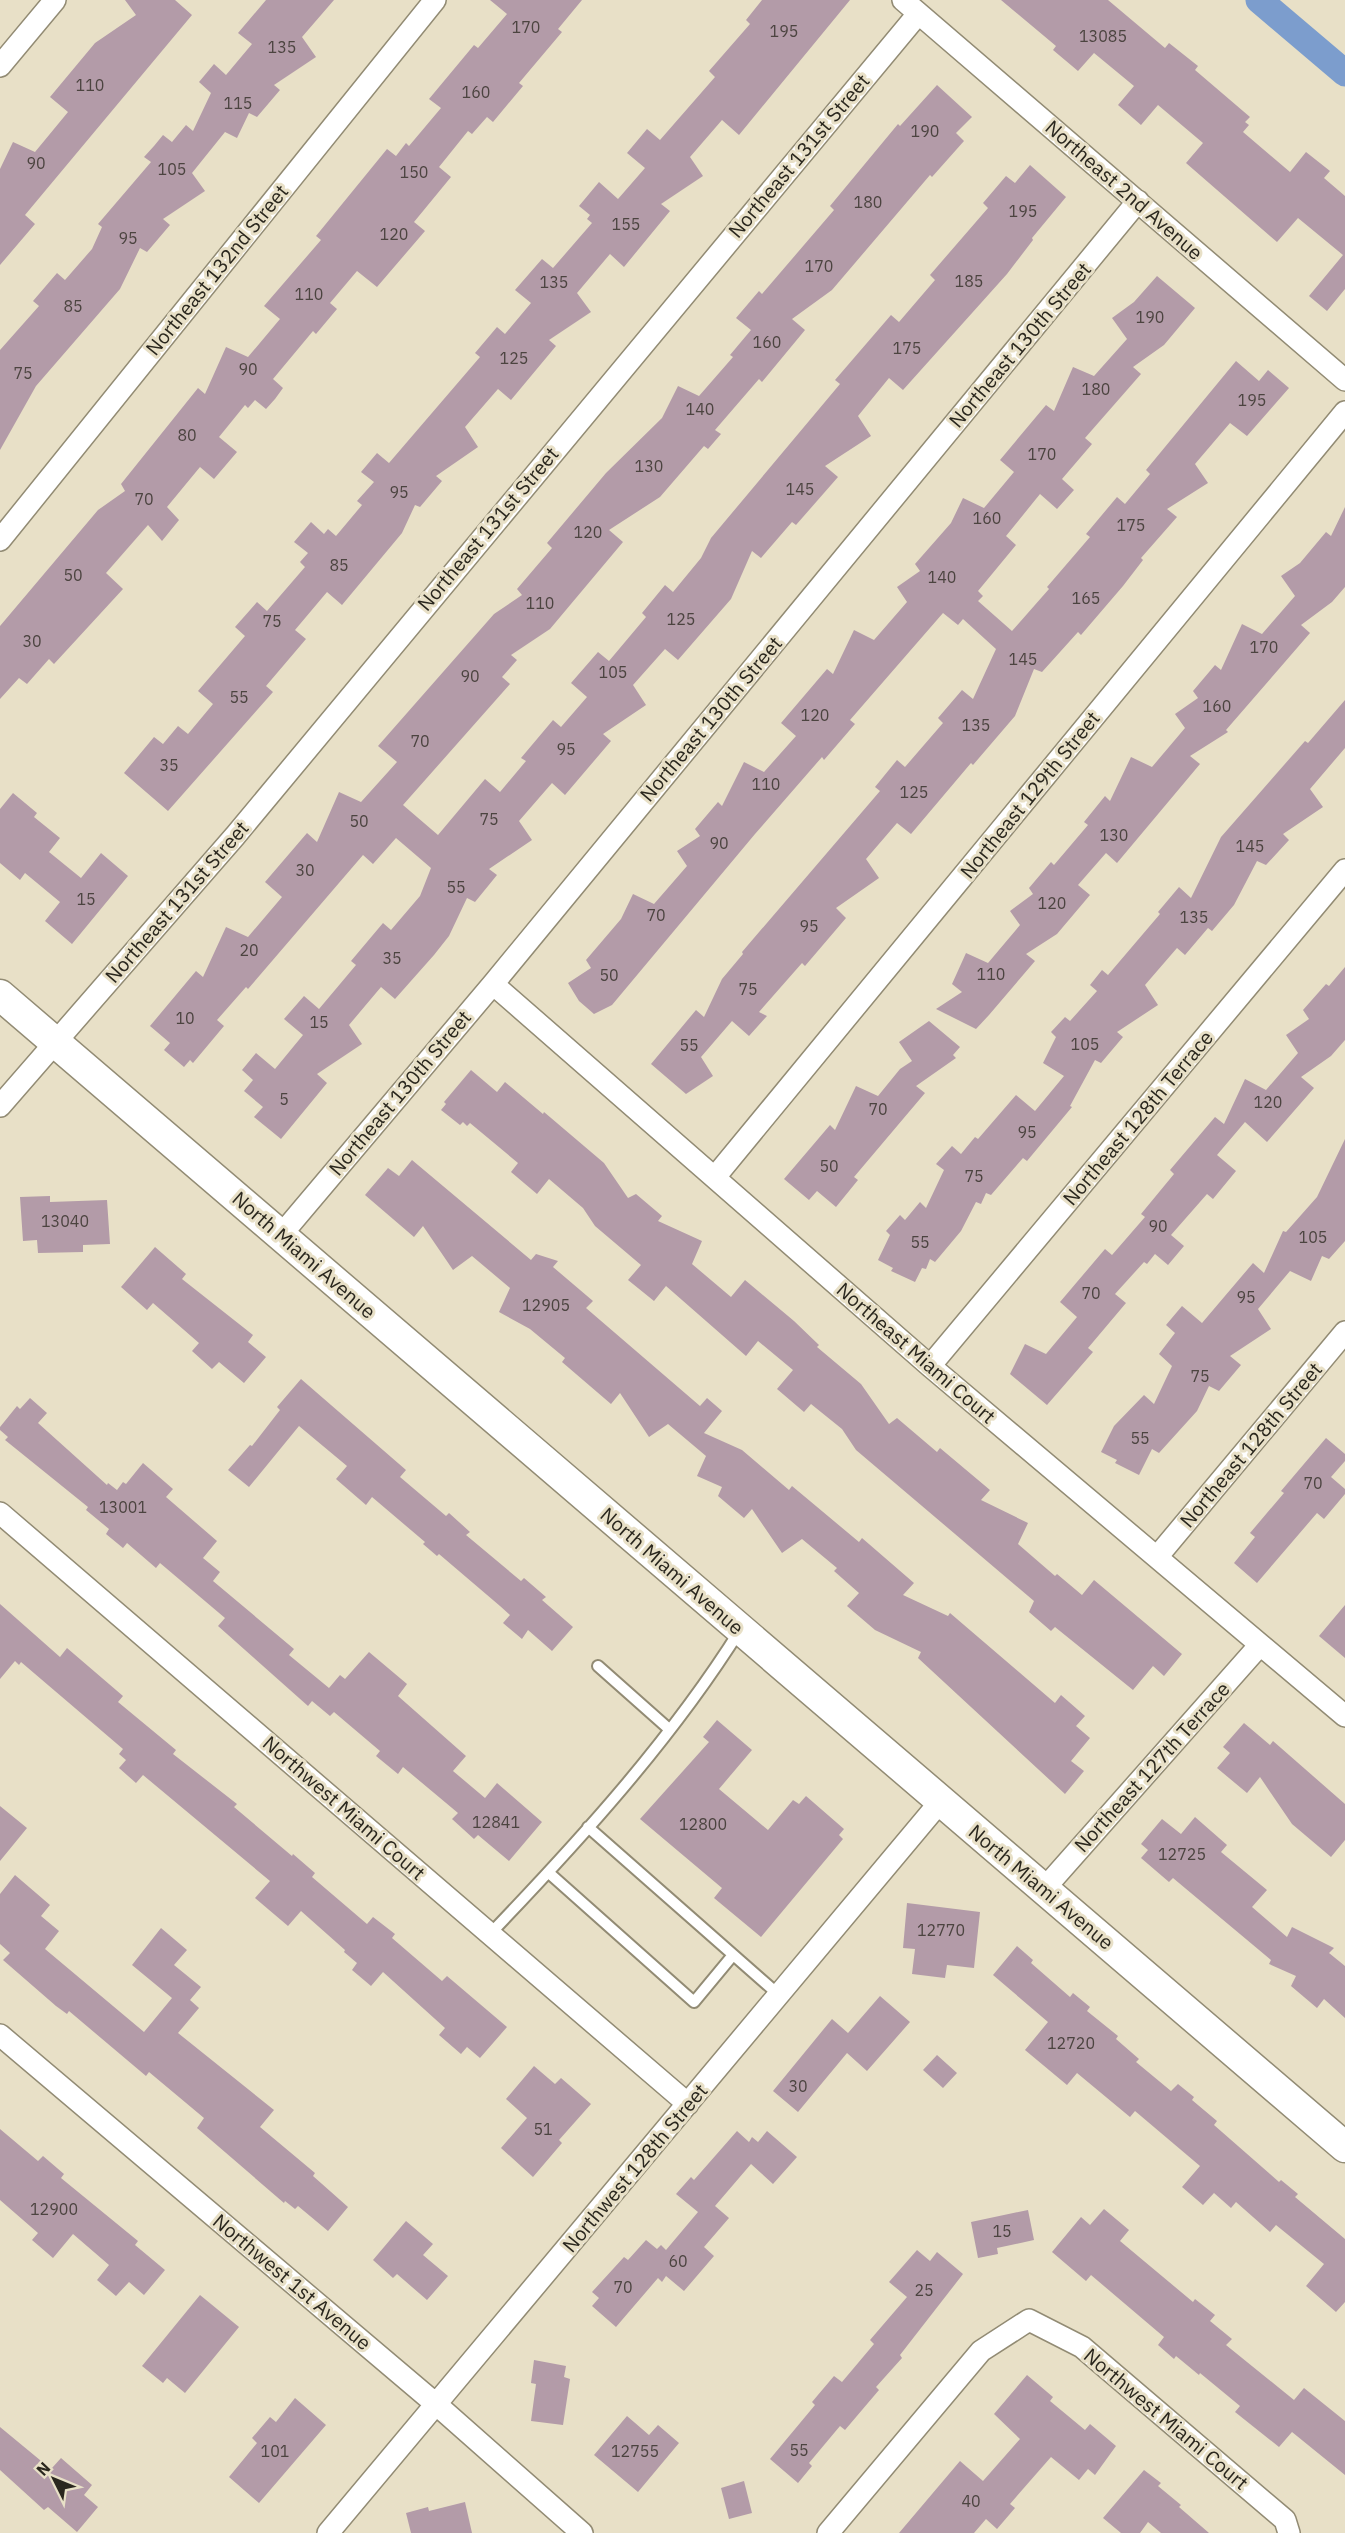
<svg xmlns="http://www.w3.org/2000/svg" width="1345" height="2533" viewBox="0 0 1345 2533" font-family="'IBM Plex Sans',sans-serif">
  <rect width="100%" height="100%" fill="#e8e0c7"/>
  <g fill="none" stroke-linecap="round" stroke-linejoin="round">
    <path stroke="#7c9dcd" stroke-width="27" d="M1259 0 1345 73"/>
  </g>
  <path fill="#b39ba8" d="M125 0H175L192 15 25 215 35 224 0 265V169L13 142 35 152 68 112 50 97 95 43 136 15Z
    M266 0H334L302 37 316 57 274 85 280 90 257 117 249 113 237 138 225 132 192 173 205 191 163 219 170 225 147 252 140 248 120 289 36 386 0 450V350L39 306 33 301 57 273 65 280 92 249 102 227 98 224 151 162 144 157 154 146 163 135 172 142 186 125 193 131 211 93 199 82 214 64 226 75 252 44 238 33Z
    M490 0H582L558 29 562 32 519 83 523 86 493 122 487 117 472 134 468 131 439 167 451 177 414 222 425 231 377 287 357 271 330 303 337 309 316 334 313 331 273 379 283 388 275 399 266 409 255 400 248 408 245 405 219 437 237 452 214 479 200 467 167 507 179 520 162 541 148 525 106 573 123 589 54 664 49 659 27 684 19 678 0 699V626L98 510 125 491 121 484 198 388 205 394 226 347 248 357 280 319 264 306 321 240 316 236 387 149 396 156 406 143 409 146 441 108 429 99 474 45 478 48 507 14Z
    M762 0H850L739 135 722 120 690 157 703 176 661 204 670 211 624 267 610 254 577 293 591 312 549 340 556 346 511 400 498 389 465 427 478 447 436 476 442 481 420 507 415 505 402 533 342 605 327 592 295 630 306 639 266 686 273 692 168 811 124 773 154 737 163 744 178 726 188 734 213 704 198 691 245 636 235 627 257 602 267 611 305 567 300 562 308 553 294 542 311 522 324 534 328 529 336 536 362 505 357 501 374 482 361 472 377 453 389 463 480 357 475 353 497 327 505 334 531 303 515 290 542 259 553 268 592 223 587 219 590 215 579 206 599 182 618 199 645 168 627 153 647 129 660 140 715 77 709 71 750 24 746 20Z
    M1001 0H1108L1165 48 1169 43 1198 66 1195 70 1250 117 1245 122 1249 125 1243 132 1290 172 1306 152 1330 171 1324 178 1345 196V289L1327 311 1309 296 1343 255 1298 218 1277 242 1186 163 1203 143 1158 105 1141 125 1118 105 1134 86 1094 53 1078 71 1053 50 1056 46Z
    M937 85 972 117 956 133 964 141 932 177 930 175 832 290 792 319 805 330 762 382 759 379 715 430 721 434 708 449 704 446 660 497 609 530 623 542 550 629 511 655 517 660 502 677 510 684 403 805 438 835 485 779 500 792 526 761 521 758 553 720 561 727 587 697 571 683 598 652 609 661 646 617 642 613 665 585 673 592 701 558 711 538 840 384 835 380 891 315 899 322 935 280 930 275 988 208 983 203 1006 176 1015 183 1030 165 1066 197 1032 238 1033 240 1007 274 903 390 889 378 858 416 871 436 825 466 838 477 796 525 792 522 761 558 752 551 731 599 678 660 665 649 633 685 646 705 603 734 611 741 565 795 552 783 519 821 532 840 489 869 497 875 475 902 467 898 449 936 434 955 395 999 381 987 349 1025 362 1044 317 1074 327 1083 281 1139 254 1117 263 1107 244 1091 253 1080 242 1070 256 1053 275 1069 303 1035 284 1019 304 996 319 1009 356 965 351 961 383 923 391 930 420 896 431 868 396 838 373 864 363 855 248 989 246 987 217 1020 224 1026 193 1063 190 1060 184 1067 164 1050 170 1043 150 1026 196 971 203 977 226 927 248 937 282 897 265 882 307 833 317 842 339 792 361 802 397 762 378 746 494 614 522 595 517 589 552 548 547 543 606 473 662 418 678 386 699 396 733 357 730 355 751 330 736 318 759 291 762 294 834 210 830 206 898 124 900 126Z
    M1157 276 1195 308 1164 345 1133 367 1141 374 1085 438 1092 444 1062 479 1074 490 1057 509 1040 494 1006 536 1016 545 978 591 983 596 978 601 1012 631 1049 589 1047 587 1090 537 1086 534 1117 497 1125 504 1150 474 1146 470 1236 361 1259 381 1268 370 1289 388 1247 436 1230 423 1195 464 1208 483 1167 509 1177 517 1141 558 1143 560 1123 586 1081 635 1078 632 1042 672 1034 669 1015 716 973 765 971 763 911 834 897 823 866 859 879 878 836 908 846 918 805 966 802 963 759 1012 767 1016 749 1036 732 1021 701 1057 713 1076 686 1094 651 1064 696 1010 704 1017 722 979 743 954 742 952 880 791 875 787 897 760 905 767 943 723 938 718 962 690 973 699 996 649 963 619 958 625 943 613 850 720 855 724 824 760 822 757 755 834 612 1005 594 1014 579 1001 568 983 591 968 586 960 621 919 633 894 654 904 687 866 677 851 700 836 695 829 718 802 722 806 744 762 764 772 796 736 781 723 827 669 833 674 854 630 874 640 907 602 897 587 920 571 915 564 951 523 963 498 984 508 1014 472 1000 460 1046 405 1054 411 1073 367 1094 376 1127 339 1112 318 1134 302Z
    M1345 507V587L1332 602 1301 625 1310 633 1226 730 1228 732 1190 756 1200 764 1117 863 1106 853 1078 885 1090 895 1057 934 1026 954 1035 961 989 1015 976 1029 936 1009 962 992 952 984 966 953 988 963 1020 925 1010 911 1033 894 1029 888 1051 862 1054 865 1088 825 1084 822 1105 796 1110 801 1131 757 1152 767 1185 728 1175 714 1198 698 1193 691 1215 665 1221 670 1242 624 1262 634 1295 596 1281 576 1300 563 1326 532 1331 536Z
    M1345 700V748L1310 789 1323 807 1283 834 1289 840 1266 865 1257 861 1234 905 1212 931 1208 928 1185 955 1177 948 1145 985 1158 1005 1117 1032 1123 1037 1101 1063 1095 1060 1070 1106 1072 1107 1027 1161 1023 1158 991 1195 986 1193 981 1204 976 1202 961 1231 935 1262 930 1259 926 1269 922 1268 915 1282 891 1271 893 1268 878 1260 890 1235 886 1231 900 1215 905 1220 920 1202 926 1208 944 1170 936 1164 952 1146 961 1154 975 1137 978 1139 1016 1095 1035 1111 1064 1076 1043 1063 1056 1037 1051 1032 1065 1017 1070 1021 1097 991 1090 985 1102 970 1108 975 1160 914 1158 912 1179 887 1191 898 1221 837 1305 741 1308 743Z
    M13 793 37 813 34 817 60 838 49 852 81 878 101 853 128 876 72 944 45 921 60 902 25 873 20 880 0 863V809Z
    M1345 967V1040L1331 1056 1301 1077 1314 1088 1267 1142 1245 1122 1217 1155 1236 1171 1213 1199 1207 1194 1171 1235 1184 1246 1168 1265 1155 1254 1147 1264 1144 1262 1115 1294 1126 1303 1088 1348 1093 1352 1047 1405 1010 1374 1025 1344 1046 1354 1077 1317 1060 1302 1105 1249 1112 1255 1145 1217 1141 1214 1174 1174 1170 1170 1215 1117 1224 1124 1245 1079 1266 1090 1298 1053 1286 1035 1309 1019 1303 1010 1326 984 1329 986Z
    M929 1021 960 1047 953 1055 956 1058 916 1086 925 1093 854 1177 858 1180 836 1207 817 1191 809 1200 784 1179 830 1125 835 1130 856 1086 878 1096 900 1069 912 1061 899 1042Z
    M471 1070 497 1092 505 1082 543 1114 544 1112 604 1163 628 1198 636 1194 662 1216 658 1221 702 1241 692 1264 731 1297 745 1280 794 1321 819 1345 817 1347 861 1384 889 1424 897 1418 937 1452 940 1448 990 1490 981 1500 1028 1523 1018 1544 1055 1576 1057 1574 1082 1595 1094 1580 1182 1654 1164 1676 1153 1666 1133 1690 1055 1627 1051 1631 1029 1612 1034 1601 856 1450 842 1429 811 1404 804 1412 777 1389 793 1370 758 1341 746 1356 666 1286 654 1301 628 1280 641 1265 595 1226 583 1208 549 1179 537 1194 511 1172 518 1163 470 1123 467 1126 463 1122 460 1125 441 1110 446 1104 444 1102Z
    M1345 1139V1241L1329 1259 1322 1256 1311 1281 1290 1271 1258 1309 1271 1329 1230 1356 1241 1365 1219 1391 1209 1386 1197 1411 1159 1453 1152 1449 1139 1475 1115 1463 1117 1460 1101 1452 1114 1426 1144 1395 1154 1404 1172 1366 1159 1354 1175 1333 1166 1325 1182 1306 1202 1323 1253 1263 1264 1273 1283 1231 1286 1232 1317 1197Z
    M412 1160 531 1260 536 1254 558 1261 553 1267 593 1301 586 1308 700 1406 707 1398 722 1411 704 1433 742 1450 789 1490 792 1486 859 1542 862 1538 914 1583 903 1595 948 1616 950 1613 1055 1703 1061 1695 1085 1716 1076 1726 1090 1738 1071 1761 1084 1771 1065 1794 918 1658 921 1652 875 1630 847 1606 859 1593 834 1571 837 1568 802 1539 782 1553 752 1509 744 1518 718 1496 722 1487 697 1476 706 1456 668 1424 649 1437 620 1393 611 1404 562 1362 565 1358 530 1329 499 1312 510 1288 472 1256 453 1270 423 1226 414 1237 365 1195 388 1168 399 1176Z
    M50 1196V1202L107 1200 110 1244 83 1245V1252L38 1253 37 1240 23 1241 20 1197Z
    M155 1247 186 1274 182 1279 253 1335 248 1342 266 1357 244 1383 219 1362 212 1369 192 1351 199 1343 153 1303 147 1310 121 1287Z
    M301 1379 406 1470 400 1477 446 1516 449 1513 470 1532 466 1535 521 1581 524 1578 546 1597 542 1600 573 1627 552 1651 528 1630 522 1639 503 1623 510 1615 500 1606 439 1554 437 1556 423 1544 425 1542 372 1497 366 1505 336 1479 347 1466 299 1426 249 1487 228 1470 250 1445 252 1446 280 1410 277 1407Z
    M30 1398 47 1413 38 1423 107 1485 108 1483 117 1490 123 1482 126 1484 143 1463 173 1489 166 1497 217 1541 203 1558 220 1572 213 1581 294 1649 289 1655 329 1688 340 1675 345 1679 369 1652 407 1684 398 1696 466 1756 453 1771 485 1798 497 1783 542 1822 509 1861 478 1835 474 1839 452 1819 458 1813 403 1767 398 1774 376 1756 380 1751 334 1712 330 1716 312 1701 308 1706 218 1626 225 1618 160 1563 156 1568 127 1543 123 1548 106 1534 109 1529 86 1510 88 1507 5 1440 8 1437 0 1430V1427L17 1406 20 1409Z
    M1326 1438 1345 1454V1461L1331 1477 1345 1489V1494L1324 1519 1317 1513 1257 1583 1234 1563 1255 1537 1250 1533 1284 1493 1281 1491Z
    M0 1604 60 1657 67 1648 123 1696 118 1702 176 1750 173 1754 237 1804 234 1807 292 1856 293 1854 315 1873 312 1877 367 1924 373 1917 395 1934 392 1938 442 1981 447 1976 507 2027 480 2058 467 2047 461 2054 439 2035 445 2028 383 1972 371 1986 352 1970 357 1963 344 1952 345 1950 301 1911 288 1926 255 1898 270 1881 143 1775 136 1783 119 1768 126 1760 119 1754 123 1749 21 1662 19 1665 15 1661 0 1679Z
    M1345 1605V1658L1319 1636Z
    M717 1720 752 1750 719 1789 768 1830 793 1800 799 1804 806 1796 844 1829 839 1835 843 1839 761 1937 714 1898 722 1888 640 1819 709 1742 703 1737Z
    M1244 1723 1270 1745 1273 1741 1345 1804V1840L1331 1857 1292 1824 1260 1777 1247 1793 1217 1768 1230 1753 1223 1747Z
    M0 1806 27 1828 0 1861Z
    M1195 1817 1227 1845 1221 1852 1267 1890 1252 1907 1287 1937 1292 1927 1334 1948 1329 1953 1345 1966V2018L1324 1999 1317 2008 1291 1986 1296 1976 1269 1964 1271 1960 1173 1878 1169 1882 1141 1858 1148 1850 1141 1844 1162 1819 1181 1834Z
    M15 1875 50 1905 41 1916 59 1931 45 1949 144 2032 172 1998 132 1965 161 1928 187 1950 174 1965 201 1987 190 2000 199 2008 178 2033 274 2110 260 2127 315 2173 313 2176 348 2207 328 2231 298 2206 295 2209 285 2201 284 2203 197 2128 204 2118 149 2072 146 2076 69 2011 67 2014 56 2006 3 1960 10 1953 0 1944V1894Z
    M907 1903 980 1912 974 1968 947 1965 945 1978 912 1974 915 1949 903 1948Z
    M1017 1946 1033 1960 1031 1963 1070 1997 1073 1993 1090 2007 1087 2011 1118 2036 1116 2039 1139 2059 1136 2062 1171 2091 1178 2084 1194 2097 1192 2100 1217 2121 1214 2125 1279 2182 1281 2180 1298 2194 1295 2197 1345 2239V2302L1336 2312 1306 2286 1324 2264 1276 2225 1270 2232 1236 2202 1231 2208 1214 2193 1203 2205 1182 2187 1200 2166 1135 2111 1130 2117 1077 2073 1067 2085 1025 2050 1048 2022 993 1975Z
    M880 1996 910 2022 867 2071 847 2053 798 2112 773 2091 832 2019 848 2033Z
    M937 2055 957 2073 943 2088 923 2070Z
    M534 2066 555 2084 561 2078 591 2104 559 2140 562 2143 533 2177 501 2148 527 2118 506 2099Z
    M0 2129 38 2161 43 2156 64 2174 61 2178 138 2241 135 2245 165 2270 144 2295 129 2282 116 2296 97 2280 109 2265 73 2234 53 2258 32 2240 38 2233 0 2200Z
    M737 2131 749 2142 752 2137 758 2142 767 2131 797 2157 773 2184 751 2164 715 2206 729 2218 704 2247 714 2256 684 2291 666 2276 662 2282 658 2278 616 2327 592 2306 599 2298 592 2292 624 2257 628 2260 646 2240 657 2249 661 2245 666 2250 698 2212 676 2194 691 2177 694 2180Z
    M1104 2209 1129 2230 1120 2241 1193 2302 1195 2299 1215 2315 1210 2321 1232 2339 1226 2345 1294 2400 1304 2388 1345 2421V2475L1292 2432 1279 2447 1235 2412 1240 2406 1200 2373 1199 2375 1176 2356 1174 2359 1158 2345 1164 2337 1091 2275 1086 2281 1052 2252 1081 2217 1090 2225Z
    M1028 2210 1034 2240 997 2248 998 2254 978 2258 971 2222Z
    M406 2221 433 2244 423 2255 448 2276 427 2300 397 2274 393 2278 373 2260Z
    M917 2250 930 2261 937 2252 963 2274 900 2355 902 2358 876 2387 879 2390 845 2430 840 2426 809 2463 812 2466 798 2483 770 2459 815 2405 812 2402 834 2376 842 2382 874 2344 870 2340 907 2297 889 2282Z
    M200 2295 239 2327 185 2393 167 2378 163 2383 142 2366Z
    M534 2360 566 2366 564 2377 570 2379 563 2425 531 2421 536 2384 531 2383Z
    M1027 2375 1053 2397 1050 2401 1085 2430 1090 2424 1116 2446 1095 2475 1088 2469 1079 2480 1051 2457 1010 2504 1015 2508 997 2529 986 2519 974 2533H899L960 2461 983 2481 1020 2439 994 2414Z
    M295 2398 326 2425 259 2503 229 2477 257 2443 252 2438 270 2417 276 2422Z
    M627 2416 649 2435 658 2425 679 2443 638 2492 594 2455Z
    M0 2427 46 2465 52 2468 61 2458 92 2485 84 2495 98 2507 77 2532 48 2507 44 2510 0 2470Z
    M1144 2470 1161 2483 1158 2486 1181 2505 1179 2507 1209 2533H1161L1148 2522 1140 2533H1121L1103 2518Z
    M744 2481 752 2513 729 2519 721 2488Z
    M465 2502 472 2533H411L406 2513 428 2507 429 2511Z"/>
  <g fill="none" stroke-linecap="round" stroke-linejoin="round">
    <g stroke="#928b74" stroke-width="14">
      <path id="lane" d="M598 1666 669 1729
        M588 1827 779 1995
        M549 1873 694 2002 733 1955
        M490 1934C580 1840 671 1740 740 1630"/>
    </g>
    <g stroke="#928b74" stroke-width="24">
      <path id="street" d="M903 0 1345 380
        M0 66 55 0
        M0 540 435 0
        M493 984 930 1366 1345 1716
        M0 1106 235 836 918 14
        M715 1177 1345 412
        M281 1235 493 984 1138 201
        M930 1366 1345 870
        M0 1513 688 2104
        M1157 1557 1345 1332
        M1044 1889 1259 1646
        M0 2035 437 2405 582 2533
        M328 2533 940 1802
        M828 2533 981 2351 1029 2320 1082 2347 1285 2520 1289 2533"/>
    </g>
    <g stroke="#928b74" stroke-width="33">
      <path id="secondary" d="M0 995 1345 2147"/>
    </g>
    <use href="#lane" stroke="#fff" stroke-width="10"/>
    <use href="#street" stroke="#fff" stroke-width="21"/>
    <use href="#secondary" stroke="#fff" stroke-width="30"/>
  </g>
  <g text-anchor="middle" stroke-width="6" stroke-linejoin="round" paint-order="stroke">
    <g font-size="16" fill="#4c4440">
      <text x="526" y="33">170</text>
      <text x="784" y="37">195</text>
      <text x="1103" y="42">13085</text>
      <text x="282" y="53">135</text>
      <text x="90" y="91">110</text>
      <text x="476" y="98">160</text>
      <text x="238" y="109">115</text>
      <text x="925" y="137">190</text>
      <text x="36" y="169">90</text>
      <text x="172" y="175">105</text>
      <text x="414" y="178">150</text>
      <text x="868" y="208">180</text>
      <text x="1023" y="217">195</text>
      <text x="626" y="230">155</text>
      <text x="394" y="240">120</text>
      <text x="128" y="244">95</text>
      <text x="819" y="272">170</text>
      <text x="969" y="287">185</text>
      <text x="554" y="288">135</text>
      <text x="309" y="300">110</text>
      <text x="73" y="312">85</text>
      <text x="1150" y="323">190</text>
      <text x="767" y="348">160</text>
      <text x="907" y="354">175</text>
      <text x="514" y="364">125</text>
      <text x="248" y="375">90</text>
      <text x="23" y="379">75</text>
      <text x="1096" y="395">180</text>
      <text x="1252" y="406">195</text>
      <text x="700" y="415">140</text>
      <text x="187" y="441">80</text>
      <text x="1042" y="460">170</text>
      <text x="649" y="472">130</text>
      <text x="800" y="495">145</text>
      <text x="399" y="498">95</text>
      <text x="144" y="505">70</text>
      <text x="987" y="524">160</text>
      <text x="1131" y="531">175</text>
      <text x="588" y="538">120</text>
      <text x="339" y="571">85</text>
      <text x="73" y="581">50</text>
      <text x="942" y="583">140</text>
      <text x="1086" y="604">165</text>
      <text x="540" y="609">110</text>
      <text x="681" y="625">125</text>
      <text x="272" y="627">75</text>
      <text x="32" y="647">30</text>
      <text x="1264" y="653">170</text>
      <text x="1023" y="665">145</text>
      <text x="613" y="678">105</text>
      <text x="470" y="682">90</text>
      <text x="239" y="703">55</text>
      <text x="1217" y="712">160</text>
      <text x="815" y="721">120</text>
      <text x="976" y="731">135</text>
      <text x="420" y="747">70</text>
      <text x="566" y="755">95</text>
      <text x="169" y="771">35</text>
      <text x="766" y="790">110</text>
      <text x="914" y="798">125</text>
      <text x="489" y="825">75</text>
      <text x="359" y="827">50</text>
      <text x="1114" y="841">130</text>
      <text x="719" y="849">90</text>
      <text x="1250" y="852">145</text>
      <text x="305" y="876">30</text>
      <text x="456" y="893">55</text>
      <text x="86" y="905">15</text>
      <text x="1052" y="909">120</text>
      <text x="656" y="921">70</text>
      <text x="1194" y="923">135</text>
      <text x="809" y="932">95</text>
      <text x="249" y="956">20</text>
      <text x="392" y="964">35</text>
      <text x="991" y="980">110</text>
      <text x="609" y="981">50</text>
      <text x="748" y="995">75</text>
      <text x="185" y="1024">10</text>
      <text x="319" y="1028">15</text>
      <text x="1085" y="1050">105</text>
      <text x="689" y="1051">55</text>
      <text x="284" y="1105">5</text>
      <text x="1268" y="1108">120</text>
      <text x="878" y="1115">70</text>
      <text x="1027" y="1138">95</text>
      <text x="829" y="1172">50</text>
      <text x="974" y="1182">75</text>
      <text x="65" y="1227">13040</text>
      <text x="1158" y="1232">90</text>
      <text x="1313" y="1243">105</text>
      <text x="920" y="1248">55</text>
      <text x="1091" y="1299">70</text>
      <text x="1246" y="1303">95</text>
      <text x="546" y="1311">12905</text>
      <text x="1200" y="1382">75</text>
      <text x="1140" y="1444">55</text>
      <text x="1313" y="1489">70</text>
      <text x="123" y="1513">13001</text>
      <text x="496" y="1828">12841</text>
      <text x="703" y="1830">12800</text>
      <text x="1182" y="1860">12725</text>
      <text x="941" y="1936">12770</text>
      <text x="1071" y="2049">12720</text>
      <text x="798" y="2092">30</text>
      <text x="543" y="2135">51</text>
      <text x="54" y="2215">12900</text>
      <text x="1002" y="2237">15</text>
      <text x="678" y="2267">60</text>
      <text x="623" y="2293">70</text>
      <text x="924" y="2296">25</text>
      <text x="799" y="2456">55</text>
      <text x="275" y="2457">101</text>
      <text x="635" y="2457">12755</text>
      <text x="971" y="2507">40</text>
    </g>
    <g font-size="20" fill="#2a271e" stroke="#e8e0c7">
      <text transform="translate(799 156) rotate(-50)" y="7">Northeast 131st Street</text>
      <text transform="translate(1124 190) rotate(41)" y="7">Northeast 2nd Avenue</text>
      <text transform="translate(217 270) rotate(-51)" y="7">Northeast 132nd Street</text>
      <text transform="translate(1020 345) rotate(-50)" y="7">Northeast 130th Street</text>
      <text transform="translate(488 529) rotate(-50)" y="7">Northeast 131st Street</text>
      <text transform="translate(711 719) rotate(-50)" y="7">Northeast 130th Street</text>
      <text transform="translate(1030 795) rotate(-51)" y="7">Northeast 129th Street</text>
      <text transform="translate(177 902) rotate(-49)" y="7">Northeast 131st Street</text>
      <text transform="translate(400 1093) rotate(-50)" y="7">Northeast 130th Street</text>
      <text transform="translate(1138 1118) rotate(-50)" y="7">Northeast 128th Terrace</text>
      <text transform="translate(304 1255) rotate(41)" y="7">North Miami Avenue</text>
      <text transform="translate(916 1353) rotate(41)" y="7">Northeast Miami Court</text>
      <text transform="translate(1251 1445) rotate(-50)" y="7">Northeast 128th Street</text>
      <text transform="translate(672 1571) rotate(41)" y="7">North Miami Avenue</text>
      <text transform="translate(1152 1767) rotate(-48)" y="7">Northeast 127th Terrace</text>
      <text transform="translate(344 1808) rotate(41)" y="7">Northwest Miami Court</text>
      <text transform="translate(1041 1887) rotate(40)" y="7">North Miami Avenue</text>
      <text transform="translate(635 2168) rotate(-50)" y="7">Northwest 128th Street</text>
      <text transform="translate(292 2282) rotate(40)" y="7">Northwest 1st Avenue</text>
      <text transform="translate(1166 2419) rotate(40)" y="7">Northwest Miami Court</text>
    </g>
  </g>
  <g transform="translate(54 2479) rotate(313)" stroke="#e8e0c7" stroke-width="4.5" paint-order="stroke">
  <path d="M0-4.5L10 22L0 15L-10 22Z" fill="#2a271e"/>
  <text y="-9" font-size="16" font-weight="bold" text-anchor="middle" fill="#2a271e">N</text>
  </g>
</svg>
